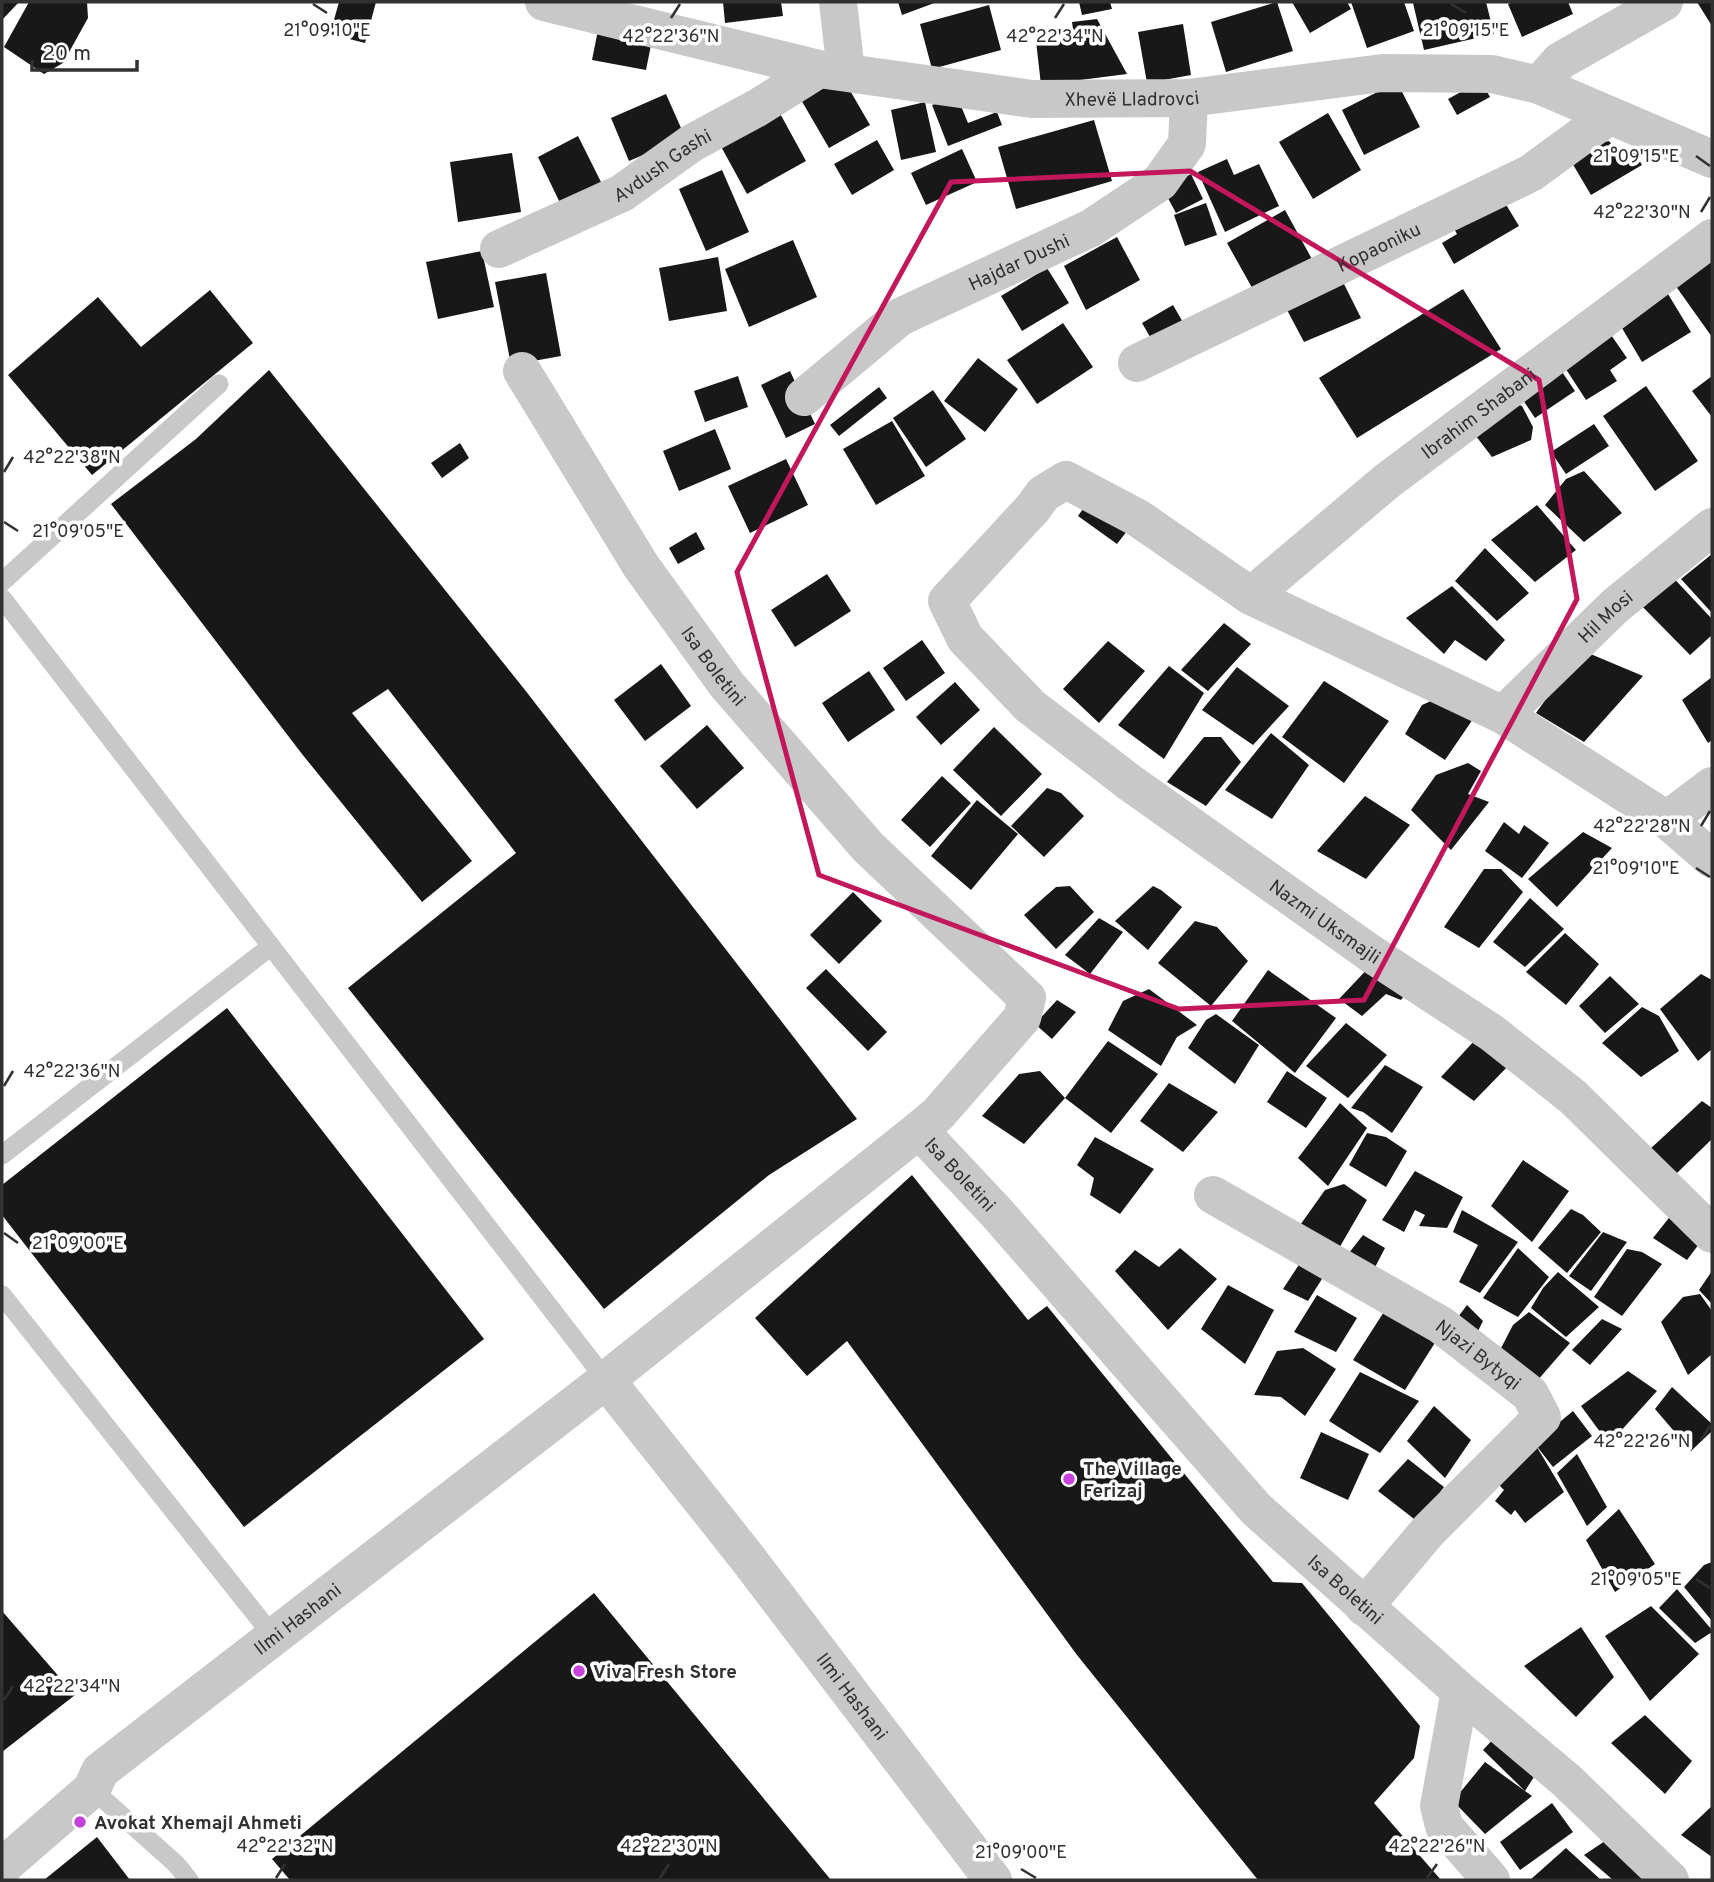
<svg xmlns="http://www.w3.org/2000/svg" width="1714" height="1882" viewBox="0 0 1714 1882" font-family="Overpass,sans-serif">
  <rect width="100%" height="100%" fill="#fff"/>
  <path fill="#181818" d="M2 2H19L2 20Z
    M29 2H87L88 18 63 63 44 74 4 47Z
    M339 2H376L365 43 330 34Z
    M723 2H781L783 16 725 23Z
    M898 2H937L902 15Z
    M1079 2H1110L1112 9 1082 15Z
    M1277 2 1293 51 1226 72 1211 22Z
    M1292 2H1347L1351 9 1310 33Z
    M1351 2H1404L1414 31 1367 48Z
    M1419 2H1486L1494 34 1424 50 1413 3Z
    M1513 2H1568L1573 14 1522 37 1508 4Z
    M1697 2H1712V26Z
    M989 5 1001 50 932 69 920 24Z
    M1097 19 1127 74 1041 85 1036 41 1074 37 1072 22Z
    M1183 24 1191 75 1147 83 1138 32Z
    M598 30 652 40 646 70 592 60Z
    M841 75 870 125 829 148 800 98Z
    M1481 81 1490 97 1457 115 1448 99Z
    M1397 82 1420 127 1364 155 1342 110Z
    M666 94 685 137 629 161 611 118Z
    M957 96 968 123 997 112 1002 125 948 146 932 105Z
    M925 102 936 152 901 160 891 110Z
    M777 108 806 161 747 194 718 141Z
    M1328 113 1361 170 1313 199 1279 142Z
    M1094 120 1112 181 1016 209 998 147Z
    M578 136 601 182 560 203 538 157Z
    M877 140 894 170 852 195 834 164Z
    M1609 141 1615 149 1620 146 1627 154 1635 153 1642 165 1591 195 1565 151Z
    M962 149 977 182 926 205 911 173Z
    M512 153 521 212 458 222 450 162Z
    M1227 159 1234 175 1259 164 1279 206 1225 232 1198 172Z
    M722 170 749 232 706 251 679 189Z
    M1191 174 1203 199 1176 213 1163 189Z
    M1502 198 1519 226 1454 264 1442 243 1457 234 1453 227Z
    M1206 203 1217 235 1185 246 1174 215Z
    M1285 210 1313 261 1255 293 1227 243Z
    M1117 237 1140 280 1086 310 1064 266Z
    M793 240 817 297 749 327 725 269Z
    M1712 248V337L1670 278Z
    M482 251 494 307 438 319 426 262Z
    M718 257 727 311 669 321 659 268Z
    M1047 268 1069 303 1022 331 1001 296Z
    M546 273 561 356 511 365 495 282Z
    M1341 278 1361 318 1304 342 1286 308Z
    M1463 289 1501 349 1357 438 1319 378Z
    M210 290 253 343 92 475 8 375 98 297 141 347Z
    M1668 294 1691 332 1642 362 1619 323Z
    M1173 305 1184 324 1153 342 1142 323Z
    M1063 323 1093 367 1037 404 1007 360Z
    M1609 332 1627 358 1610 370 1617 381 1586 400 1562 363Z
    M978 358 1018 389 985 432 944 401Z
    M1556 363 1575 391 1535 418 1517 391Z
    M269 370 525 690 857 1119 769 1175 604 1309 348 988 516 853 388 689 352 713 472 861 422 902 302 754 111 504 196 439Z
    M790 371 815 424 786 438 761 385Z
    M738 376 748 407 705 422 694 391Z
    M1712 376V417L1692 391Z
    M1646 386 1698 461 1655 491 1603 416Z
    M879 387 887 398 839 436 830 425Z
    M933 390 966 439 926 467 893 418Z
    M1508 401 1522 406 1533 427 1531 440 1492 457 1469 427Z
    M892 421 925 476 876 505 843 449Z
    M1594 424 1609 446 1566 474 1551 452Z
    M715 429 731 469 679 491 663 451Z
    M460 443 469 458 442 478 431 463Z
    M786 459 808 505 750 533 728 486Z
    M1584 471 1622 513 1584 542 1545 505 1566 479Z
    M1087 503 1127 531 1117 544 1078 516Z
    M1537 505 1576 550 1535 582 1491 540Z
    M696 532 705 549 678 564 669 548Z
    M1485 548 1529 593 1497 621 1455 581Z
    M1712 554V613L1681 579Z
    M1667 571 1712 619V635L1690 655 1634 598Z
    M827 574 851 611 795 647 771 610Z
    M1452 586 1505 640 1486 661 1455 640 1444 654 1406 618Z
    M1224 623 1251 644 1208 691 1181 670Z
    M922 640 945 673 906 701 883 668Z
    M1108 641 1145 671 1099 723 1063 689Z
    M1581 650 1643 676 1584 742 1536 713Z
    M661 664 691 706 645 741 614 700Z
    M1169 666 1204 693 1164 759 1118 725Z
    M1237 667 1289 706 1253 745 1202 710Z
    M869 671 895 710 848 742 822 703Z
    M1712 677V740L1708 743 1682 700Z
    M1324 681 1389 721 1344 783 1282 737Z
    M955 682 980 710 941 745 916 717Z
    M1442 696 1473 719 1445 760 1405 734 1422 705Z
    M707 725 744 768 697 809 660 766Z
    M994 727 1042 774 1001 816 953 770Z
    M1271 733 1309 765 1272 819 1225 790Z
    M1204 737H1221L1241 762 1206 806 1167 782Z
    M1468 763 1481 771 1468 794 1489 802 1451 850 1411 810 1436 775Z
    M942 776 971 803 930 847 901 820Z
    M1047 788 1061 793 1084 816 1044 857 1011 826Z
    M1365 796 1410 825 1366 879 1317 851Z
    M977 800 1018 834 971 890 931 856Z
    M1504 822 1519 834 1524 825 1549 843 1522 878 1485 851Z
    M1583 832 1612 848 1557 907 1528 879Z
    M1484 869H1501L1523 892 1479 948 1444 927Z
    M1070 886 1094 912 1056 949 1024 915 1056 887Z
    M1153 886 1161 890 1182 907 1148 950 1115 921Z
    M853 892 882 921 839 964 810 935Z
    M1530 898 1564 929 1525 967 1493 942Z
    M1099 918 1123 932 1090 974 1065 955Z
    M1195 921 1217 927 1248 961 1211 1006 1158 963Z
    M1565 933 1599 964 1566 1005 1526 972Z
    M1373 963 1411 987 1401 1000 1386 994 1362 1016 1339 999Z
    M826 969 887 1032 868 1051 806 988Z
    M1268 970 1336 1018 1295 1073 1232 1021Z
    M1701 974 1712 980V1049L1698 1061 1660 1009Z
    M1610 976 1639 1004 1605 1033 1579 1006Z
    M1149 989 1197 1025 1177 1037 1161 1066 1108 1030 1123 1001Z
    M1057 1000 1076 1012 1052 1039 1035 1024Z
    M1642 1007 1659 1016 1679 1051 1641 1077 1602 1043Z
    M227 1008 484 1339 244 1527 2 1215V1185Z
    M1216 1014 1259 1045 1235 1084 1188 1048 1206 1020Z
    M1346 1023 1387 1055 1348 1098 1306 1066Z
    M1475 1040 1513 1061 1474 1101 1441 1077Z
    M1108 1041 1158 1074 1111 1133 1065 1098Z
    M1385 1065 1423 1087 1392 1133 1363 1112 1351 1108Z
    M1040 1071 1065 1098 1024 1144 982 1116 1019 1074Z
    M1287 1071 1327 1098 1306 1128 1267 1102Z
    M1169 1083 1218 1112 1183 1152 1140 1121Z
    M1702 1101 1712 1108V1139L1677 1173 1649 1150Z
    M1340 1103 1367 1128 1328 1186 1298 1158Z
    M1367 1133 1386 1137 1407 1151 1386 1187 1349 1165Z
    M1095 1137 1154 1169 1120 1214 1090 1195 1094 1178 1077 1165Z
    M1523 1160 1569 1191 1532 1242 1491 1206Z
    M1415 1171 1463 1197 1447 1228 1419 1226 1425 1215 1415 1210 1404 1232 1382 1220Z
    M912 1175 1028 1320 1047 1306 1273 1582 1302 1583 1420 1726 1414 1758 1374 1803 1441 1880H1258L1077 1655 847 1341 807 1376 755 1318Z
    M1344 1184 1367 1200 1338 1250 1298 1228 1325 1190Z
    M1571 1209 1583 1215 1601 1232 1567 1273 1538 1248Z
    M1462 1210 1518 1242 1480 1293 1459 1282 1478 1245 1453 1232Z
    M1672 1214 1702 1240 1687 1260 1653 1238Z
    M1603 1232 1627 1242 1591 1291 1569 1276Z
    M1363 1235 1385 1248 1372 1273 1345 1258Z
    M1180 1248 1217 1279 1168 1330 1115 1271 1135 1250 1159 1267Z
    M1518 1248 1549 1277 1518 1317 1483 1298Z
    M1627 1249 1642 1252 1662 1264 1622 1316 1594 1297Z
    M1302 1260 1327 1271 1308 1301 1283 1289Z
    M1712 1271V1304L1699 1290Z
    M1558 1272 1599 1307 1566 1337 1531 1308 1543 1288Z
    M1228 1285 1274 1310 1245 1364 1201 1329Z
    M1700 1294 1712 1311V1354L1688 1375 1661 1322 1683 1297Z
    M1317 1295 1357 1318 1336 1352 1294 1332Z
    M1389 1304 1438 1338 1405 1390 1353 1360Z
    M1467 1305 1483 1321 1473 1341 1452 1325Z
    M1529 1312 1570 1343 1537 1381 1500 1350 1513 1325Z
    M1602 1319 1622 1329 1590 1365 1572 1350Z
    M1303 1348 1336 1369 1305 1416 1281 1397 1254 1395 1277 1351Z
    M1628 1371 1657 1391 1609 1444 1581 1406Z
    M1360 1372 1419 1401 1380 1453 1329 1421Z
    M1672 1387 1712 1424V1431L1691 1451 1655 1409Z
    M1434 1406 1471 1440 1445 1478 1407 1441Z
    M1573 1411 1592 1436 1553 1467 1535 1444 1564 1492 1525 1523 1515 1510 1511 1515 1495 1501 1504 1490 1492 1478Z
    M1321 1432 1369 1454 1348 1500 1300 1478Z
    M1577 1454 1607 1507 1587 1526 1557 1473Z
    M1408 1459 1444 1487 1418 1522 1378 1491Z
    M1619 1509 1655 1564 1615 1592 1586 1540Z
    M1712 1562V1621L1684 1587 1704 1565Z
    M1677 1589 1712 1630V1632L1695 1643 1659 1608Z
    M594 1593 831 1880H290L272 1859Z
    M1651 1606 1699 1654 1650 1701 1605 1636Z
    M2 1611 75 1695 2 1752Z
    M1581 1627 1614 1677 1576 1717 1524 1666Z
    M1645 1715 1692 1761 1665 1794 1611 1743Z
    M1496 1736 1544 1761 1525 1791 1532 1796 1485 1834 1453 1801 1485 1762 1525 1791 1483 1750Z
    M1552 1803 1573 1832 1520 1870 1500 1842Z
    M1712 1806V1857L1681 1835Z
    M97 1837 130 1880H44Z
    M1608 1839 1658 1880H1613L1584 1855Z
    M1566 1848 1601 1880H1530Z"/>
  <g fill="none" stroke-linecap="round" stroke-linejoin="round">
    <path stroke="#c8c8c8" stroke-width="19" d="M2 582 219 384
      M2 598 606 1380
      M2 1155 270 947
      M2 1295 273 1636
      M92 1789 176 1864 189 1880"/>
    <g stroke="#c8c8c8" stroke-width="38">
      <path id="s1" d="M544 2 819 69 1032 99 1189 98 1382 73 1492 74 1539 85 1712 159"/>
      <path d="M838 2 846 72"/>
      <path d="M1539 85 1560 61 1664 2"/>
      <path id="s2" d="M499 249 622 193 692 143 757 108 819 69"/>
      <path id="s3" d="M1137 363 1531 173 1609 116"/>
      <path id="s4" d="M522 371 641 566 727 685 868 847 1027 998 1022 1018 938 1114 919 1130 996 1212 1256 1509 1460 1691 1566 1780 1670 1880"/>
      <path id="s5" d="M804 397 900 317 1091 228 1160 182 1187 144 1189 98"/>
      <path id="s6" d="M1251 596 1387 481 1712 238"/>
      <path id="s7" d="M1503 715 1615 606 1712 527"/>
      <path d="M1667 820 1712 786"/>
      <path id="s8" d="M1712 859 1667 820 1503 715 1251 596 1138 518 1066 480 1043 494 1033 508 947 601 965 638 1030 706 1129 782 1370 953 1492 1033 1573 1097 1712 1234"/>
      <path id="s9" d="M1213 1195 1441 1325 1530 1394 1542 1417 1429 1530 1364 1607"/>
      <path id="s10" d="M606 1380 745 1555 993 1880"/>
      <path d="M1460 1691 1439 1806 1444 1826 1491 1880"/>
      <path id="s11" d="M2 1867 92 1789 100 1771 606 1380 919 1130"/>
    </g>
  </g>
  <path fill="none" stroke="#c2185b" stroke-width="5" stroke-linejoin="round" d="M1190 171 1539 380 1577 599 1364 1000 1179 1009 819 875 737 572 951 182Z"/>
  <path fill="none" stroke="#313131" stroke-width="2.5" d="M313 4 327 13M1451 4 1466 13M671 18 680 4M1055 18 1064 4M1696 156 1710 166M1701 212 1710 197M4 472 13 457M4 522 18 531M1701 826 1710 811M1696 868 1710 877M4 1086 13 1071M4 1233 18 1243M1701 1440 1710 1426M1696 1579 1710 1588M4 1700 13 1686M1021 1869 1036 1878M276 1878 285 1864M660 1878 669 1864M1427 1878 1437 1864"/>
  <g fill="#c741db" stroke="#fff" stroke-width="2.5">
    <circle cx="1069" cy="1479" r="7"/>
    <circle cx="579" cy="1671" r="7"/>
    <circle cx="80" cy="1822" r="7"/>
  </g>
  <g text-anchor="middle" stroke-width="7" stroke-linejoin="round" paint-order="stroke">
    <g font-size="19" fill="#313131" stroke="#fff">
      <text dy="7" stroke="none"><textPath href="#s1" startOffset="598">Xhevë Lladrovci</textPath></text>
      <text dy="7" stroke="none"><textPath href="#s2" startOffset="184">Avdush Gashi</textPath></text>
      <text dy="7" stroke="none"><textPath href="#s3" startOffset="268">Kopaoniku</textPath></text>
      <text dy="7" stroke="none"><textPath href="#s5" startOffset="256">Hajdar Dushi</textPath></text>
      <text dy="7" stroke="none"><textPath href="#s6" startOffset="292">Ibrahim Shabani</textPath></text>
      <text dy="7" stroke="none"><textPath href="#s7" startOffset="142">Hil Mosi</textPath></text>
      <text dy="7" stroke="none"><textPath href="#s4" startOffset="352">Isa Boletini</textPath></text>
      <text dy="7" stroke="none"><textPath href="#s8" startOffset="1423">Nazmi Uksmajli</textPath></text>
      <text dy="7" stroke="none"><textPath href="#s4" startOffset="1043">Isa Boletini</textPath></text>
      <text dy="7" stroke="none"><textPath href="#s9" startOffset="310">Njazi Bytyqi</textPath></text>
      <text dy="7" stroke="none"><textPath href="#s4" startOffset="1610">Isa Boletini</textPath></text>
      <text dy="7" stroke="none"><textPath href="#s11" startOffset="388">Ilmi Hashani</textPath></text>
      <text dy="7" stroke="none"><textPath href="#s10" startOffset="401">Ilmi Hashani</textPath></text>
    </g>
    <g font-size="19" font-weight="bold" fill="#313131" stroke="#fff" text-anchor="start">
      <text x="1083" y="1475">The Village<tspan x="1083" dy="22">Ferizaj</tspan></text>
      <text x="593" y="1678">Viva Fresh Store</text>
      <text x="94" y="1829">Avokat Xhemajl Ahmeti</text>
    </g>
  </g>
  <g font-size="18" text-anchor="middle" fill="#313131" stroke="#fff" stroke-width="7" stroke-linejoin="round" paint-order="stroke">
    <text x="327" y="36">21°09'10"E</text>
    <text x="1466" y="36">21°09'15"E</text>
    <text x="671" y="42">42°22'36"N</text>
    <text x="1055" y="42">42°22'34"N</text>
    <text x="1636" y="162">21°09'15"E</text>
    <text x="1642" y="218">42°22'30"N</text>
    <text x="72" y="463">42°22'38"N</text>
    <text x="78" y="537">21°09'05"E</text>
    <text x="1642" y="832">42°22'28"N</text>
    <text x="1636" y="874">21°09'10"E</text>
    <text x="72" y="1077">42°22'36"N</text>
    <text x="78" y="1249">21°09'00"E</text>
    <text x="1642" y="1447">42°22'26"N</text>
    <text x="1636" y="1585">21°09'05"E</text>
    <text x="72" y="1692">42°22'34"N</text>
    <text x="285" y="1852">42°22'32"N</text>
    <text x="669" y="1852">42°22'30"N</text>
    <text x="1437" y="1852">42°22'26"N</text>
    <text x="1021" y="1858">21°09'00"E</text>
  </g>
  <rect width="1714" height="1882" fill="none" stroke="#313131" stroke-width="7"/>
  <path d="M32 60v10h105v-10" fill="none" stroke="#313131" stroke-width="3.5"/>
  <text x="42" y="60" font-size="21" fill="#313131" stroke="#ffffff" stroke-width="5" paint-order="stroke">20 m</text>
</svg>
